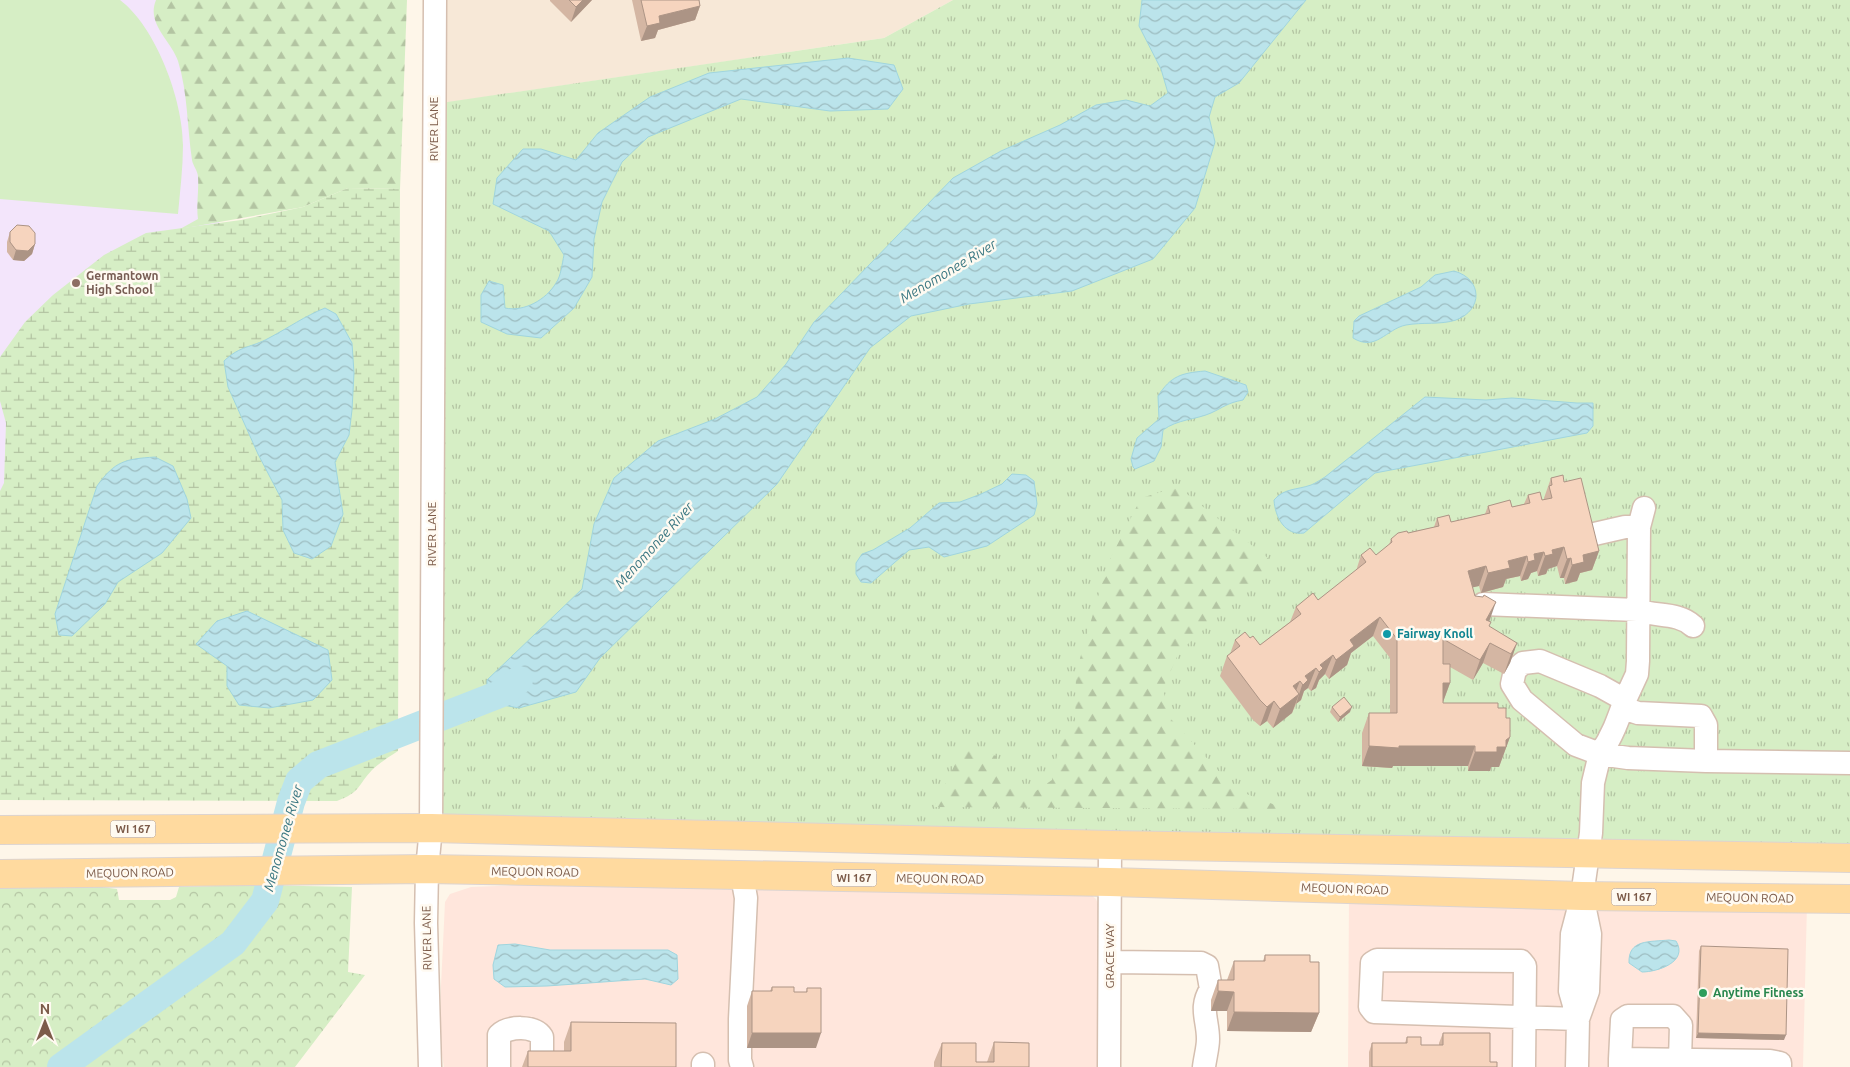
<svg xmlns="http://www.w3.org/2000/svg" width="1850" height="1067" viewBox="0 0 1850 1067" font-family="Ubuntu,sans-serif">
  <defs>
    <pattern id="grass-tufts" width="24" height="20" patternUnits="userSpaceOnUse" patternTransform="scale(1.25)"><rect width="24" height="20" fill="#d6eec5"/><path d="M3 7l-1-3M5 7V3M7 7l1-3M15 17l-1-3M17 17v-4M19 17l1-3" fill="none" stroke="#b3c4a2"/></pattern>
    <pattern id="forest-firs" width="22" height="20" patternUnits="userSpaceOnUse" patternTransform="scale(1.25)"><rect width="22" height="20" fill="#d6eec5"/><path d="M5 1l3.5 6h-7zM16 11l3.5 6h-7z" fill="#b3c4a2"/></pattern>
    <pattern id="wetland-marsh" width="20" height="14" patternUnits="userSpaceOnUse" patternTransform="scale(1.25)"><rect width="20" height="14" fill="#d6eec5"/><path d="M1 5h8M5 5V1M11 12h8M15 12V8" fill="none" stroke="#b3c4a2"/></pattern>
    <pattern id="park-crowns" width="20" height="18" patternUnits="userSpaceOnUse" patternTransform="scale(1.25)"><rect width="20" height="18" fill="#d6eec5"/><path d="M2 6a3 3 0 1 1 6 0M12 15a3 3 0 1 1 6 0" fill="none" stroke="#b3c4a2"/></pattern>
    <pattern id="water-waves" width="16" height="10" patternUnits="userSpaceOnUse" patternTransform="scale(1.25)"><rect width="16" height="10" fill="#bbe4eb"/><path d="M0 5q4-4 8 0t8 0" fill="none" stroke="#9dbcc0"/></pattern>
  </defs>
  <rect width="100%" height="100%" fill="#fef6e9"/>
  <path fill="#f7e8d7" d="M446 0H953L884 38 444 103Z"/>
  <path fill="#ffe6dc" d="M576 883 1089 893 1096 899 1101 911V1067H444L440 1041 441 986 445 902 450 894 471 887Z
    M1349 896 1807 904 1803 1067H1348Z"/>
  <path fill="#f3e5fb" d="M0 0H220L219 246 0 555Z"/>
  <path fill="url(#grass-tufts)" d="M953 0H1850V853L431 828 434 104 884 38Z"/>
  <path fill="url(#forest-firs)" d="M156 0H407L400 189 348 188 303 207 180 229 198 219C196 205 199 192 198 177 198 171 193 166 192 160 187 126 188 94 178 61 171 40 146 24 156 0Z
    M1178 487 1269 559 1260 578 1179 652 1163 689 1170 718 1236 790 1286 809 934 807 963 748 997 756V768L1006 784 1033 793 1052 780 1060 741 1075 726 1076 672 1108 563 1141 498Z"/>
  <path fill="url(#wetland-marsh)" d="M348 188 400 189 398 751C389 757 379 763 372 770 357 786 361 792 337 801L0 800V491L4 483 6 423 0 401V357L25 322 53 295 104 255 146 233 241 220 303 207Z"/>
  <path fill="url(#park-crowns)" d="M253 885 352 887 348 972 365 975 295 1067H0V886H94L117 889 119 900H170L176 897 179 887Z"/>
  <path fill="#d6eec5" d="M0 0H120C156 27 183 100 183 145 183 168 180 191 178 214L0 199Z"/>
  <path fill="url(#water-waves)" stroke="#a0d5de" d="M1142 0H1306L1239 83 1215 97 1209 117 1215 142 1195 208 1153 259 1072 291 969 304 911 316 870 348 777 484 600 658 576 692 519 708 487 702V680L582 589 594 524 614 478 658 441 715 419 757 397 786 364 814 322 953 178 1001 151 1060 125 1096 105 1126 100 1150 106 1168 93 1161 69 1139 26Z
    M848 58 894 65 903 89 888 109 830 111 741 99 648 137 622 162 602 202 594 239 592 277 574 308 541 338 507 334 481 322V295L489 281 503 285 505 308C524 312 546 300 556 283 561 276 562 264 564 255L549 231 493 204 497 178 523 149H541L576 160 598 133 650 97 709 73Z
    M1454 271C1483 279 1483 310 1456 320 1441 325 1422 322 1406 325 1386 329 1376 352 1353 338L1354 321 1359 316 1421 287 1435 275Z
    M325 308 336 314 352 343 354 373 352 410 349 435 335 462 343 514 331 546 312 559 294 553 283 530 282 500 258 454 228 387 224 361C241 345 251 348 269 338 288 328 305 316 325 308Z
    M1205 371 1246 385 1248 392 1243 400C1227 403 1224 407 1211 413 1195 420 1178 419 1163 430L1161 447 1154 461 1135 469 1133 467 1131 459 1137 438 1159 419 1158 396C1171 376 1181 373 1205 371Z
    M1425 397 1486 400 1512 398 1577 403H1593V426L1587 433 1375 473 1304 533C1285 536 1275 517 1274 500 1284 488 1297 490 1311 485 1316 483 1320 480 1325 477Z
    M155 457 173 466 187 499 191 518 162 553 118 582 105 604 72 636 59 635 55 614 97 486C115 461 125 459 155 457Z
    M1012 474 1026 475 1034 481 1037 504 1034 515 987 546 944 557 929 547 909 550 871 583 861 582 856 574V563L862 554 873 550 910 528 939 503 960 502 981 494 1002 484Z
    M247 611 328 650 332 680 313 700 269 708 239 705 227 686V666L196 644 217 621Z
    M1669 940 1676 941C1689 962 1657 972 1642 972L1629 963C1628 939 1650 942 1669 940Z
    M515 944 550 950H668L677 955 678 979 671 985 645 979 547 986 505 987 494 979 493 965 498 945Z"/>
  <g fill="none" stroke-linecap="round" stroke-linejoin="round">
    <path stroke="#bbe4eb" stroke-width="28" d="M61 1067 233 943 265 901 291 802 299 781 318 765 505 692 519 680"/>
    <g stroke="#d5bfb0" stroke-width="25">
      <path id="minor" d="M1590 535 1625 527H1639
        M1483 604 1637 610C1656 617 1678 612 1693 626
        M1623 708 1638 713 1701 716 1706 725V761L1628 758 1600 754C1612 737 1618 720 1625 700
        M1706 761 1850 763
        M742 876 746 898 740 1019V1060L742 1067
        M1110 962 1201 963 1207 966 1211 989C1199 1008 1208 1019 1208 1039 1208 1048 1205 1058 1204 1067
        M1578 1019 1588 991 1590 934 1583 900
        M1620 1059 1622 1020 1628 1016H1673L1681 1025 1680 1060
        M703 1064V1067
        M430 1067 426 923 427 869 431 828 435 0
        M499 1067V1035C508 1026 535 1025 542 1037V1066
        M1109 1067 1110 845
        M1524 1067 1525 966 1521 961 1377 960 1372 963 1370 1007 1374 1012 1578 1019
        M1577 1067 1578 1019 1570 991 1572 934 1582 896 1591 833 1593 783 1600 754 1576 745 1522 700 1512 684 1515 670 1523 663 1540 661 1600 686 1625 700 1637 674 1638 661 1639 527 1644 508
        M1620 1067V1059L1770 1061 1780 1063V1067"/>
    </g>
    <g stroke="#ddd4d0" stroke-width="30">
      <path id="major" d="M0 830 431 828 1110 845 1850 858
        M0 874 427 869 1110 882 1582 896 1850 899"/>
    </g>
    <use href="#minor" stroke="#fff" stroke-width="22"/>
    <use href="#major" stroke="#ffda9f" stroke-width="28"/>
  </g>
  <path fill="#d4b6a3" d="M550 0H592L571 22 550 1Z
    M632 0H699L700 6 695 20 658 30 655 38 641 41Z
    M10 232 35 244 32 254 24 261 13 260 7 252V242Z
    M1551 478 1564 482 1599 551 1592 570 1580 573 1577 581 1565 584 1564 578H1560L1557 566 1548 569 1546 574 1538 576 1537 571 1531 573 1528 579 1521 581 1520 576 1506 579 1503 587 1481 593 1479 586 1472 587 1475 596 1489 621V627L1517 643 1510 663 1504 674 1483 663 1473 680 1450 667V683L1443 702V703L1498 708 1506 718 1510 737 1499 767H1491L1490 771H1468V766H1393L1392 768 1362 766V733L1369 713H1390V658L1373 636 1351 653 1347 665 1329 679 1325 674 1319 680 1316 688 1311 691 1308 688 1304 691 1301 700 1296 704 1292 713 1273 728 1267 721 1260 726 1253 720 1220 676 1227 656 1230 654 1235 640 1250 638 1260 645 1290 622 1296 607 1318 600 1356 571 1361 555H1376L1389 545 1391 539 1408 533 1434 527 1437 518 1451 522 1485 514 1488 506 1512 507 1524 504 1528 495 1542 500 1544 499V498Z
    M1332 707 1350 712 1338 722 1330 712Z
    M1701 946 1784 1040 1696 1038 1699 951Z
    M1265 955 1310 962 1319 1013 1311 1032 1227 1031V1011H1211V1000L1218 980H1227L1234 961H1263Z
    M772 987 794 992H806L807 988 816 1048H747V1006L752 991H770Z
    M571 1022 676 1067H522L528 1051H564V1042Z
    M1443 1033 1490 1062 1497 1067H1369V1052L1372 1043H1405L1407 1037 1421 1045H1439V1043Z
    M994 1042 1029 1067H934V1062L942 1043 976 1062H987Z"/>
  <path fill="#ac9485" d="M583 0H592L571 22 576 7Z
    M700 6 695 20 658 30 655 38 641 41 647 26 659 16Z
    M35 244 32 254 24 261 13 260 16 250Z
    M1564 547 1557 566 1548 569 1546 574 1538 576 1545 556 1552 550Z
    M1599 551 1592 570 1580 573 1577 581 1565 584 1572 565 1583 555Z
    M1544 552 1537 571 1531 573 1528 579 1521 581 1528 562 1534 554Z
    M1527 556 1520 576 1506 579 1503 587 1481 593 1488 573 1508 561Z
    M1571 558 1564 578H1560L1567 559Z
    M1486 566 1479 586 1461 590 1468 571Z
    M1496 602 1489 622 1486 620Z
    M1380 617 1373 636 1351 653 1347 665 1329 679 1336 660 1350 640Z
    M1490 643 1483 663 1473 680 1480 660Z
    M1517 643 1510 663 1504 674 1511 654Z
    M1333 655 1325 674 1319 680 1316 688 1311 691 1319 672 1320 665Z
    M1316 668 1308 688 1304 691 1301 700 1296 704 1305 676Z
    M1300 681 1293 698 1299 694 1292 713 1273 728 1280 709 1293 686Z
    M1443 683H1450L1443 702H1435Z
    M1274 701 1267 721 1260 726 1267 707Z
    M1352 707 1350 712 1338 722 1340 717Z
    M1510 737 1499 767H1491L1490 771H1468L1475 752 1497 747Z
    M1369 746H1475L1468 766H1393L1392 768 1362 766Z
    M1218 991 1234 992 1227 1011H1211Z
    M1234 1012 1319 1013 1311 1032 1227 1031Z
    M752 1033H821L816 1048H747Z
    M1698 1033 1786 1035 1784 1040 1696 1038Z"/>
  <path fill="#f6d4be" stroke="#ac9485" d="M569 0H583L576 7Z
    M641 0H699L700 6 659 16 660 23 647 26Z
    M17 225 29 226 35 233V244L28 251 16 250 10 242V232Z
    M1563 475 1564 482 1581 478 1599 551 1583 555 1584 562 1572 565 1571 558 1567 559 1564 547 1552 550 1553 554 1545 556 1544 552 1534 554 1535 560 1528 562 1527 556 1508 561 1510 568 1488 573 1486 566 1468 571 1475 596 1483 597 1484 595 1496 602 1486 620 1491 622 1489 626 1517 643 1511 654 1490 643 1480 660 1443 639V664H1450V683H1443V703H1498V708H1506V718H1510V737L1506 740V747H1497V752H1475V746H1399V748L1369 746V713H1397V639L1380 617 1350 640 1354 646 1336 660 1333 655 1320 665 1323 668 1319 672 1316 668 1305 676 1308 680 1303 685 1300 681 1293 686 1299 694 1280 709 1274 701 1267 707 1260 700 1227 656 1240 646 1235 640 1245 632 1250 638 1253 636 1260 645 1301 614 1296 607 1313 593 1318 600 1366 562 1361 555 1370 548 1376 555 1392 542 1391 539 1398 533 1407 531 1408 533 1439 526 1437 518 1449 515 1451 522 1490 513 1488 506 1510 500 1512 507 1530 503 1528 495 1540 492 1542 500 1552 498 1549 486 1552 485 1551 478Z
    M1344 697 1352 707 1340 717 1332 707Z
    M1701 946 1788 949 1786 1035 1698 1033Z
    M1265 955H1310V962H1319V1013L1234 1012V992L1218 991V980H1234V961H1265Z
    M772 987H794V992H807V988H821V1033H752V991H772Z
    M571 1022 676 1023V1067H528V1051H571Z
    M1443 1033H1490V1062H1497V1067H1372V1043H1407V1037H1421V1045H1443Z
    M994 1042 1029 1043V1067H941L942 1043H976V1062H994Z"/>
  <circle fill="#8d6e63" stroke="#fffaf1" stroke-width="2" cx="76" cy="283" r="5"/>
  <circle fill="#0f9aa8" stroke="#fffaf1" stroke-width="2" cx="1387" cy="634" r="5"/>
  <circle fill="#2e9e5b" stroke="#fffaf1" stroke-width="2" cx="1703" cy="993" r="5"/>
  <g text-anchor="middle" stroke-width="5" stroke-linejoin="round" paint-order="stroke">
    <g fill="#fffaf1" stroke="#a38b7b" stroke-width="1">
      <rect x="110.5" y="820.5" width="45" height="17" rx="4"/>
      <rect x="831.5" y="869.5" width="45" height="17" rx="4"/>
      <rect x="1611.5" y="888.5" width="45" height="17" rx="4"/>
    </g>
    <g font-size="11" font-weight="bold" fill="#7c5b49">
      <text x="133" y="833">WI 167</text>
      <text x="854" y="882">WI 167</text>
      <text x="1634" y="901">WI 167</text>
    </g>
    <g font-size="12" fill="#7c5b49" stroke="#fffaf1">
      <text transform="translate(434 129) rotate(-90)" y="4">RIVER LANE</text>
      <text transform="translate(432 534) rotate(-90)" y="4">RIVER LANE</text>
      <text transform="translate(535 872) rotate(1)" y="4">MEQUON ROAD</text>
      <text transform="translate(130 873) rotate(-1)" y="4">MEQUON ROAD</text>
      <text transform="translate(940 879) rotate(1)" y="4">MEQUON ROAD</text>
      <text transform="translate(1345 889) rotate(2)" y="4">MEQUON ROAD</text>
      <text transform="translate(1750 898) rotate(1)" y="4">MEQUON ROAD</text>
      <text transform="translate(427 938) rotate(-91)" y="4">RIVER LANE</text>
      <text transform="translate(1110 956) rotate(-90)" y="4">GRACE WAY</text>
    </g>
    <g font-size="12" font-weight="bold" fill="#785e54" stroke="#fffaf1" text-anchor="start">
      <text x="86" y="280">Germantown<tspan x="86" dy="14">High School</tspan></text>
    </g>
    <g font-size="12" font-weight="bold" fill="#0d838f" stroke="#fffaf1" text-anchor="start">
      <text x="1397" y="638">Fairway Knoll</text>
    </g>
    <g font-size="12" font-weight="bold" fill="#27864d" stroke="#fffaf1" text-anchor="start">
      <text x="1713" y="997">Anytime Fitness</text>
    </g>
    <g font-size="14" font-style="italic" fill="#3a7782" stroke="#fffaf1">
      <text transform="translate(948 271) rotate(-31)" y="5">Menomonee River</text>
      <text transform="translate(654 545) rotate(-48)" y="5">Menomonee River</text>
      <text transform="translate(283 838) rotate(-74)" y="5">Menomonee River</text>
    </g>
  </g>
  <g transform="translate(45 1022)" stroke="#fffaf1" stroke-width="4" paint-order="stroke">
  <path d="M0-4L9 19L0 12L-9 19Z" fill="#7c5b49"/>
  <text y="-8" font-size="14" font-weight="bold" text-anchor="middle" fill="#7c5b49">N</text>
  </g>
</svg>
